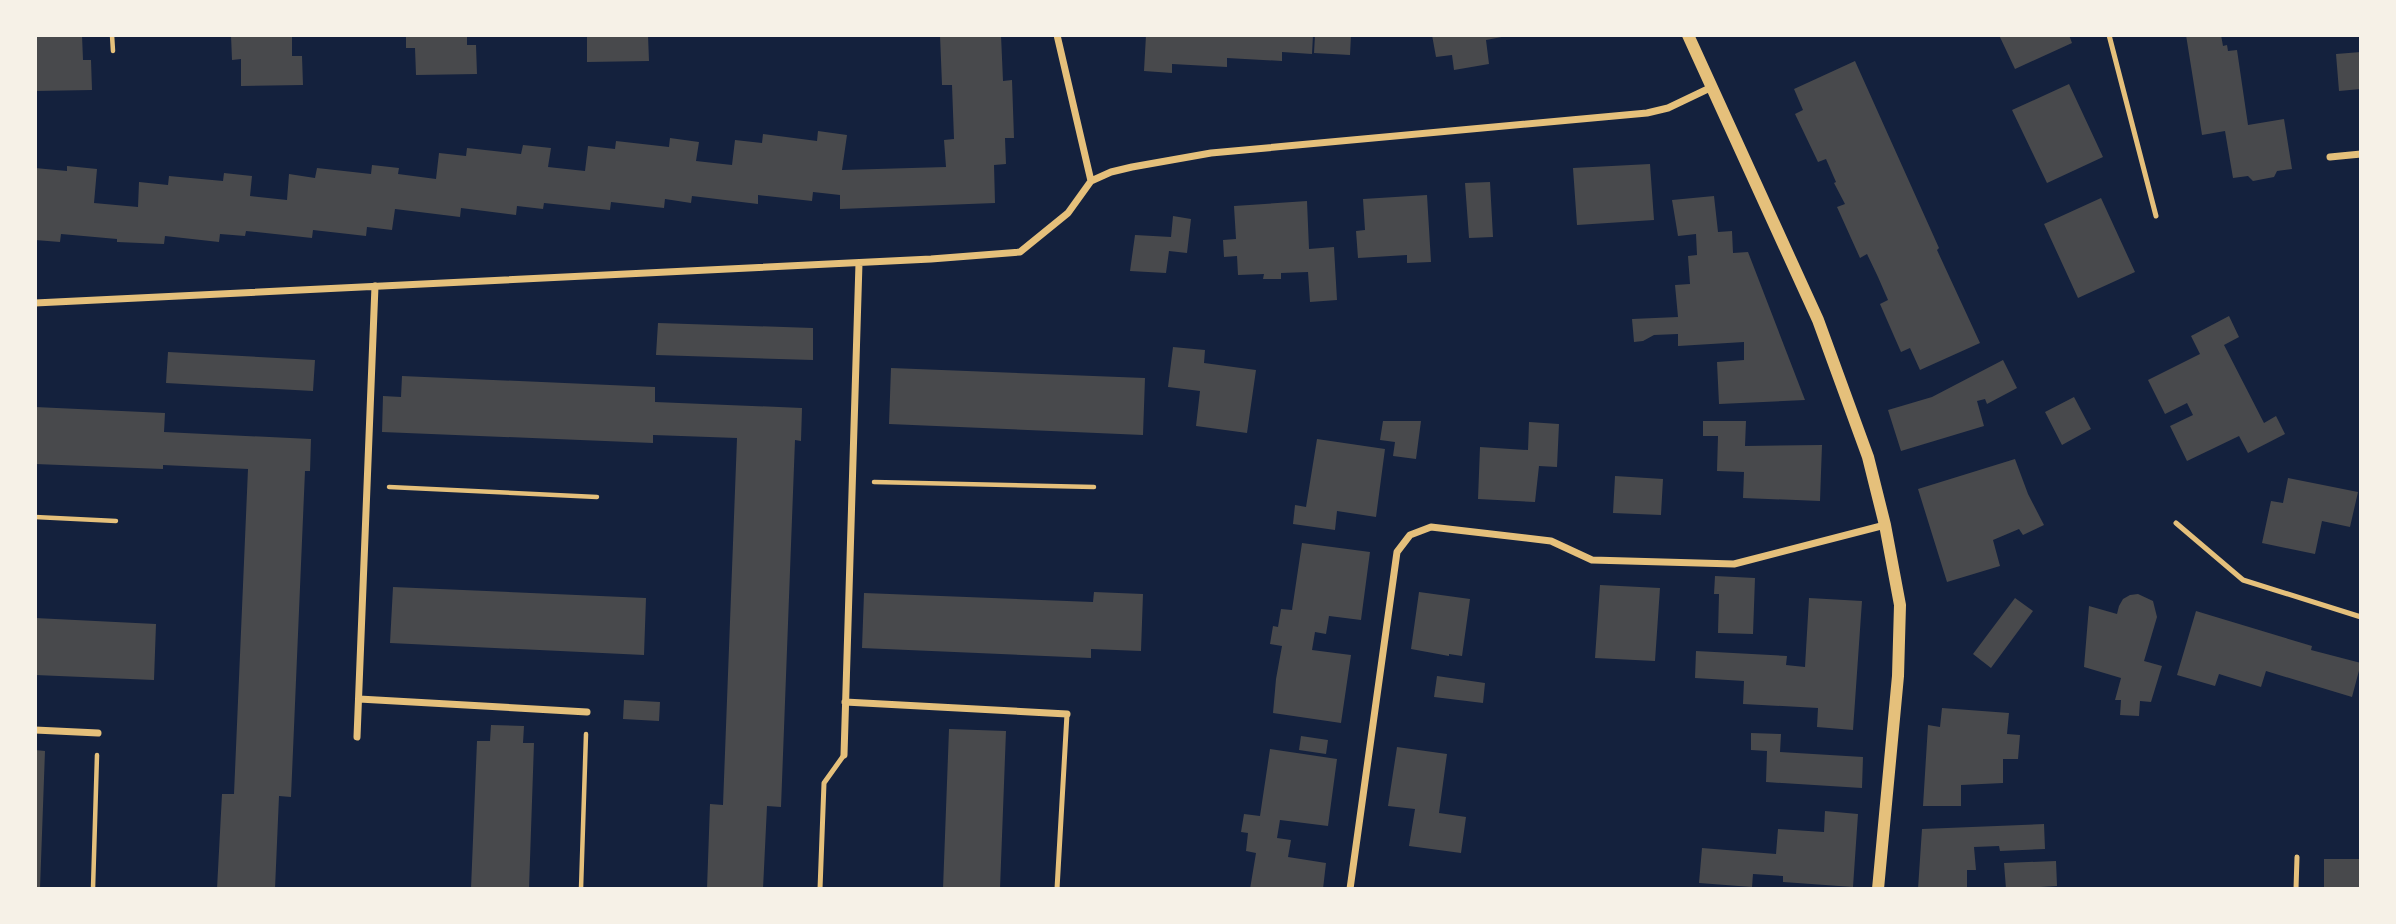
<svg xmlns="http://www.w3.org/2000/svg" width="2396" height="924" viewBox="0 0 2396 924" font-family="'Work Sans',sans-serif">
  <rect width="100%" height="100%" fill="#14213d"/>
  <path fill="#48494c" d="M35 35H82L83 60H91L92 90 35 91Z
    M231 35H292V56H302L303 85 241 86V59L232 60Z
    M406 35H467V45H476L477 74 416 75 415 48H406Z
    M587 35H648L649 61 587 62Z
    M940 35H1001L1003 81 1012 80 1014 138H1005L1006 164 994 165 995 203 840 209V195L813 192 812 201 758 195V204L692 196 691 203 665 199 664 208 611 202 610 210 544 203 543 209 517 206 516 215 461 208 460 217 395 209 392 230 367 227 366 236 313 230 312 238 246 231 245 236 220 234 219 242 165 236 164 244 117 242V239L61 234 60 242 35 240V168L67 171V166L97 169 94 203 138 207 139 182 168 185 169 176 223 181 224 173 252 176 250 196 287 200 289 174 315 178 317 168 371 174 372 165 399 168 398 174 436 179 439 153 466 156 467 148 521 154 523 145 551 148 548 167 585 171 588 146 615 149 616 141 669 147 670 138 699 142 696 161 732 165 735 140 762 143 763 134 817 141 818 131 847 135 842 170 946 167 944 140 954 139 952 85H942Z
    M1146 35H1313L1312 54 1282 52V61L1227 58V67L1172 64V73L1144 71Z
    M1315 35H1351L1350 55 1314 53Z
    M1432 35H1507V36L1486 40 1489 64 1454 70 1452 55 1436 57Z
    M1999 35H2069L2072 43 2015 69Z
    M2186 35H2221L2223 46 2227 45 2228 51 2237 50 2248 125 2284 119 2292 169 2277 171 2274 177 2253 181 2248 176 2233 178 2225 131 2202 135Z
    M2361 52V89L2339 91 2336 54Z
    M1855 61 1939 248 1937 250 1980 343 1920 370 1910 348 1901 352 1880 304 1888 300 1878 277 1867 254 1860 258 1837 207 1845 204 1834 183 1836 182 1826 159 1818 162 1795 114 1803 110 1794 89Z
    M2069 84 2103 157 2047 183 2012 110Z
    M1650 164 1654 220 1577 225 1573 168Z
    M1490 182 1493 237 1469 238 1465 183Z
    M1427 195 1431 262 1407 263V255L1358 258 1356 231 1365 230 1363 199Z
    M1714 196 1718 232 1732 231 1733 253 1748 252 1805 400 1719 404 1717 362 1744 360V342L1678 346V334L1654 335 1643 341 1634 342 1632 319 1678 317 1675 285 1690 284 1688 256 1697 255 1696 234 1678 236 1672 200Z
    M2101 198 2135 272 2078 298 2044 224Z
    M1307 201 1309 249 1334 247 1337 300 1310 302 1308 272 1281 273V279H1263L1264 274 1238 275 1237 256 1224 257 1223 240 1236 239 1234 206Z
    M1173 216 1191 219 1187 253 1169 251 1166 273 1130 271 1135 235 1171 237Z
    M2229 316 2239 337 2224 345 2264 423 2276 416 2285 434 2248 453 2239 436 2187 461 2170 426 2193 415 2187 403 2165 414 2148 380 2200 354 2191 336Z
    M658 323 813 328V360L656 355Z
    M1173 347 1205 350 1204 363 1256 370 1247 433 1196 426 1200 391 1168 387Z
    M168 352 315 360 313 391 166 383Z
    M2003 360 2017 388 1987 404 1985 399 1977 401 1984 426 1901 451 1888 410 1932 397Z
    M891 368 1145 378 1143 435 889 424Z
    M402 376 655 387V402L802 408 801 441 795 440 781 807 767 806 763 889H707L710 804 723 805 737 438 653 435V443L382 432 383 396 401 397Z
    M2074 397 2091 429 2062 445 2045 412Z
    M35 407 165 413 164 432 311 439 310 471H305L291 797 279 796 275 889H217L222 794H234L248 469 163 465V469L35 464Z
    M1383 421H1421L1416 459 1393 456 1395 442 1380 440Z
    M1703 421H1746L1745 446 1822 445 1820 501 1743 498 1744 472 1717 471 1718 436H1703Z
    M1529 422 1559 424 1557 467 1539 466 1535 502 1478 499 1480 447 1528 450Z
    M1317 439 1385 449 1376 517 1337 511 1335 530 1293 524 1295 505 1306 507Z
    M2015 459 2028 494 2044 525 2023 535 2019 529 1993 540 2000 566 1947 582 1918 489Z
    M1615 476 1663 479 1661 515 1613 513Z
    M2288 478 2358 492 2350 527 2322 521 2315 554 2262 543 2271 501 2283 503Z
    M1302 543 1370 552 1361 620 1329 616 1326 634 1315 632 1312 650 1351 655 1341 723 1273 713 1276 679 1282 646 1270 644 1273 626 1278 627 1281 609 1292 610Z
    M1715 576 1755 578 1753 634 1718 633 1719 594H1714Z
    M1600 585 1660 588 1655 661 1595 658Z
    M393 587 646 598 644 655 390 643Z
    M1094 592 1143 594 1141 651 1091 649V658L862 648 864 593 1093 602Z
    M1419 592 1470 599 1462 656 1449 654V656L1411 649Z
    M2138 594 2153 601 2157 617 2144 661 2162 666 2151 702 2140 701 2139 716 2120 715 2121 700H2115L2121 678 2084 667 2089 606 2117 614 2119 606 2123 599 2130 595Z
    M1809 598 1862 601 1853 730 1817 727 1818 708 1743 704 1744 681 1695 678 1696 651 1787 656 1786 665 1805 667Z
    M2015 598 2033 611 1991 668 1973 654Z
    M2196 611 2312 646 2311 650 2361 663 2352 697 2266 671 2261 687 2219 674 2215 686 2177 675Z
    M35 618 156 624 154 680 35 675Z
    M1437 676 1485 683 1483 703 1434 697Z
    M624 700 660 702 659 721 623 719Z
    M1942 708 2009 713 2007 734 2020 735 2018 759H2003V783L1961 785V806H1923L1928 725 1940 727Z
    M491 725 524 726 523 743H534L529 889H471L477 741H490Z
    M949 729 1006 731 1000 889H943Z
    M1751 733 1781 734 1780 752 1863 757 1862 788 1766 782 1767 751 1751 750Z
    M1301 736 1328 740 1326 754 1299 750Z
    M1397 747 1447 754 1439 813 1466 817 1461 853 1409 846 1415 809 1388 806Z
    M1270 749 1337 759 1328 826 1280 820 1277 838 1291 840 1288 857 1326 863 1323 889H1250L1256 853 1246 851 1248 833 1241 832 1244 814 1260 816Z
    M35 750 45 751 40 889H35Z
    M1825 811 1858 814 1853 887 1783 882V876L1753 874 1752 887 1699 883 1702 848 1776 854 1778 829 1824 832Z
    M2044 824 2045 849 2000 851 1999 846 1974 847 1976 870H1967V889H1918L1922 829Z
    M2324 859H2359V889H2324Z
    M2056 861 2057 886 2006 889 2004 863Z"/>
  <g fill="none" stroke-linecap="round" stroke-linejoin="round">
    <path stroke="#e5c07b" stroke-width="4.5" d="M112 35 113 51
      M874 482 1094 487
      M389 487 597 497
      M35 517 116 521
      M93 889 97 755
      M581 889 586 734"/>
    <path stroke="#e5c07b" stroke-width="5" d="M2109 35 2156 216
      M2176 523 2243 580 2361 617
      M820 889 824 783 844 755
      M1057 889 1067 714
      M2296 889 2297 857"/>
    <path stroke="#e5c07b" stroke-width="7" d="M1057 35 1091 181
      M2330 157 2361 154
      M35 303 931 259 1020 252 1068 213 1091 181 1111 172 1132 167 1211 153 1647 113 1668 108 1712 87
      M359 699 587 712
      M845 702 1067 714
      M35 730 98 733
      M357 737 375 286
      M844 755 859 263
      M1350 889 1397 552 1410 535 1431 527 1551 541 1592 560 1734 564 1885 525"/>
    <path stroke="#e5c07b" stroke-width="12" d="M1688 35 1818 320 1868 457 1885 525 1900 605 1898 676 1878 889"/>
  </g>
  <rect width="2396" height="924" fill="none" stroke="#f6f1e7" stroke-width="74"/>
</svg>
